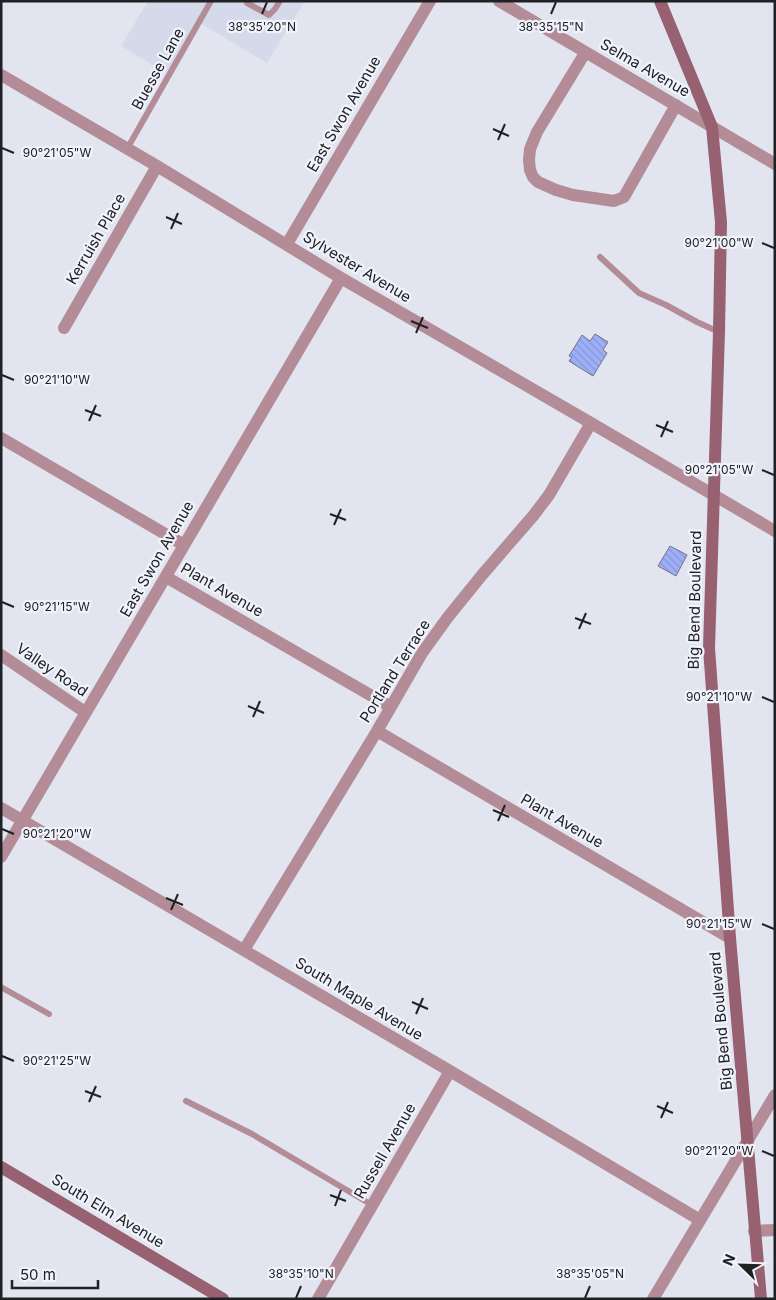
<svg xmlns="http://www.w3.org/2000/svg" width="776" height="1300" viewBox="0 0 776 1300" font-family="Inter,sans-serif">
  <defs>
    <pattern id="building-back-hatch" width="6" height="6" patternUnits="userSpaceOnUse" patternTransform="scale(1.25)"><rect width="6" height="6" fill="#9daff8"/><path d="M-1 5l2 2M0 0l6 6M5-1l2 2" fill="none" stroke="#8796d4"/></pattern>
  </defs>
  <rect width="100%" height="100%" fill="#e2e5ef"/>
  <path fill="#d5daea" d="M148 1H305L267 63 198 22 166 73 121 46Z"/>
  <path fill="url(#building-back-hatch)" stroke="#72747d" d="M595 334 608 342 603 350 607 353 593 376 569 361 572 357 569 356 582 335 590 341Z
    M670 546 687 555 676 576 658 566Z"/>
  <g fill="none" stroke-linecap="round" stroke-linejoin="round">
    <path stroke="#b38c97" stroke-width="6" d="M247 1V3L269 15 275 9 280 1
      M127 149 211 1
      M600 257 639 293 666 305 697 322 719 332
      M1 987 49 1014
      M186 1101 252 1134 372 1205"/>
    <path stroke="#b38c97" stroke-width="12" d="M499 1 775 164
      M585 53 537 132 530 149 529 160 530 170 533 177 538 182 556 190 573 195 614 201 624 197 676 105
      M1 75 157 166 341 278 591 423 775 531
      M287 244 430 1
      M64 328 157 166
      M1 438 184 545
      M166 577 391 707
      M1 655 85 712
      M377 731 730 938
      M1 808 450 1071 700 1220
      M1 857 341 278
      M244 950 377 731 422 653 448 617 482 575 533 516 549 495 591 423
      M754 1231 775 1230
      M318 1299 450 1071
      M653 1299 775 1095"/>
    <path stroke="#976171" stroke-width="12" d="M660 1 712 127 721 222 719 332 709 648 730 938 761 1299
      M1 1167 223 1299"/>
  </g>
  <path fill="none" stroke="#202124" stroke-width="2" d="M262 14 267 2M551 14 556 2M493 129 509 136M498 140 505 124M2 148 14 153M166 217 182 224M171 229 178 213M762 243 774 248M411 321 428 328M416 333 423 317M2 375 14 380M85 410 101 416M89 421 96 405M656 425 673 432M661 437 668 421M762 470 774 475M330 514 346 520M334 525 341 509M2 602 14 607M575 618 591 624M579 629 586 613M762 697 774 702M248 706 264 713M253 717 260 701M493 810 509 817M498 821 505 805M2 829 14 834M166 898 183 905M171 910 178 894M762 924 774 929M412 1002 428 1009M416 1014 423 998M2 1056 14 1061M85 1091 101 1097M89 1102 96 1086M657 1106 673 1113M661 1118 668 1102M762 1151 774 1156M330 1195 346 1201M335 1206 341 1190M296 1298 301 1286M585 1298 590 1286"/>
  <g text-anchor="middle" stroke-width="4.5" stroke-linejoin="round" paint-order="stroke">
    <g font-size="15" fill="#202124" stroke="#f0f2fc">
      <text transform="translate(645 68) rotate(30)" y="5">Selma Avenue</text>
      <text transform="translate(158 69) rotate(-61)" y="5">Buesse Lane</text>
      <text transform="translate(344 114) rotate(-60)" y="5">East Swon Avenue</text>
      <text transform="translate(96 239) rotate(-60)" y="5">Kerruish Place</text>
      <text transform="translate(357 267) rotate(31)" y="5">Sylvester Avenue</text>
      <text transform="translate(157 559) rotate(-60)" y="5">East Swon Avenue</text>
      <text transform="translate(222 590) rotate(30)" y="5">Plant Avenue</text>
      <text transform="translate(695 600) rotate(-89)" y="5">Big Bend Boulevard</text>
      <text transform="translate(52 670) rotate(34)" y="5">Valley Road</text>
      <text transform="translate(395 671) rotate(-58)" y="5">Portland Terrace</text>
      <text transform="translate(562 821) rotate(30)" y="5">Plant Avenue</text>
      <text transform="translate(359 999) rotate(31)" y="5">South Maple Avenue</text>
      <text transform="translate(721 1021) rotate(-95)" y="5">Big Bend Boulevard</text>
      <text transform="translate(385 1151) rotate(-60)" y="5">Russell Avenue</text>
      <text transform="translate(108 1211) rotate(31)" y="5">South Elm Avenue</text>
    </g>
  </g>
  <g font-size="12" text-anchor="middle" fill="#202124" stroke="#f0f2fc" stroke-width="4.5" stroke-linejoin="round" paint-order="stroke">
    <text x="551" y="31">38°35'15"N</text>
    <text x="262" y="31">38°35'20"N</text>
    <text x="57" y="157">90°21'05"W</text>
    <text x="719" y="247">90°21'00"W</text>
    <text x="57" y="384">90°21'10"W</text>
    <text x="719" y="474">90°21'05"W</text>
    <text x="57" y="611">90°21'15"W</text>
    <text x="719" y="701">90°21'10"W</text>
    <text x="57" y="838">90°21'20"W</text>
    <text x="719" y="928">90°21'15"W</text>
    <text x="57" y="1065">90°21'25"W</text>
    <text x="719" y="1155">90°21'20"W</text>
    <text x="301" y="1278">38°35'10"N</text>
    <text x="590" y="1278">38°35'05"N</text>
  </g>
  <rect width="776" height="1300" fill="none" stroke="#202124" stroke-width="5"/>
  <g transform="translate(741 1265) rotate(293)" stroke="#f0f2fc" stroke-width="4" paint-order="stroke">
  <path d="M0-4L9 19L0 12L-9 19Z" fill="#202124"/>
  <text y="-8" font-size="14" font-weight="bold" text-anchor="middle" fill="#202124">N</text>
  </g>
  <path d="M12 1280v8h86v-8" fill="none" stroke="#202124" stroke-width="2.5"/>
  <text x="20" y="1280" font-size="15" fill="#202124" stroke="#f0f2fc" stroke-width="4" paint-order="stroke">50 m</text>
</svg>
